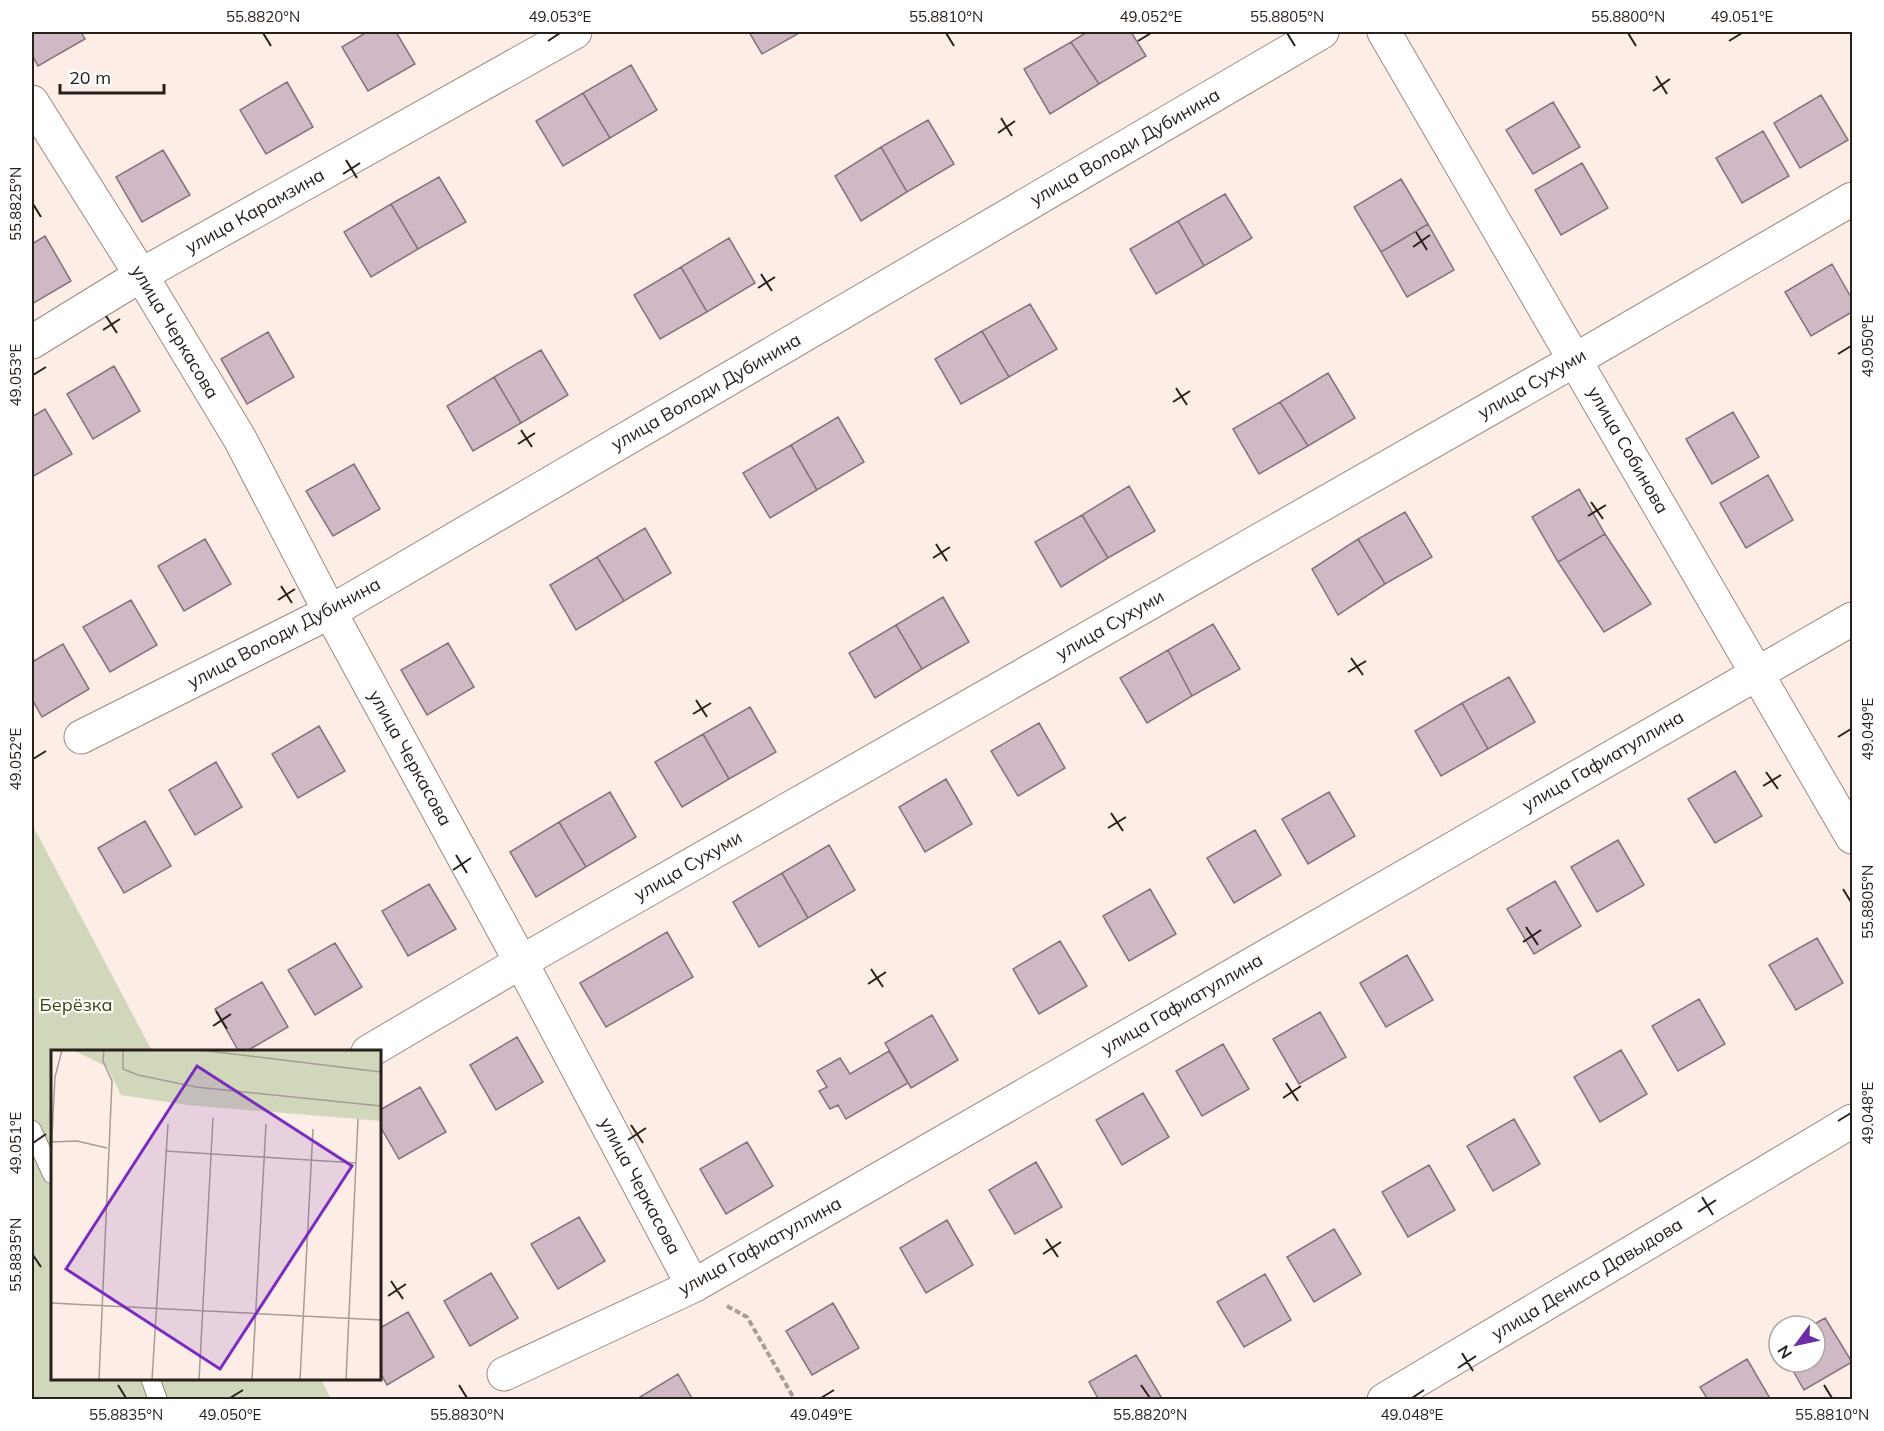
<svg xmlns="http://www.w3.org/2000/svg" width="1884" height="1431" viewBox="0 0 1884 1431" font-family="Mulish,sans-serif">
  <rect width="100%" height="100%" fill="#fceee6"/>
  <path fill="#d0d7ba" d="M32 824 152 1051 52 1052V1378L321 1379 331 1399H32Z"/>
  <path fill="#d0b9c4" stroke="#87717c" stroke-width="1.5" d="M32 32H81L85 39 38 66 32 55Z
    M367 32H396L415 64 368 91 342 47Z
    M749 32H801L762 54Z
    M1087 32H1131L1146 56 1099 84 1071 42Z
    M1071 42 1099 84 1050 114 1024 69Z
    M631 65 657 110 610 138 583 93Z
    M287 82 313 127 266 154 240 110Z
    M583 93 610 138 563 166 536 121Z
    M1821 95 1848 140 1800 168 1774 123Z
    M1553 102 1580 147 1533 174 1506 130Z
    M928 120 954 164 907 192 881 147Z
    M1763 131 1789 176 1742 203 1716 158Z
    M881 147 907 192 861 221 835 176Z
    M163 150 190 195 142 222 116 177Z
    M1582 163 1608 208 1561 235 1535 190Z
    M439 177 466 222 418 249 391 204Z
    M1401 179 1428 224 1381 252 1354 207Z
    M1225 194 1252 238 1204 266 1178 221Z
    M391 204 418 249 371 277 344 232Z
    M1178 221 1204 266 1156 294 1130 249Z
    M1428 224 1454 270 1407 297 1381 252Z
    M45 236 71 281 32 304V244Z
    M729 238 755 283 707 312 681 267Z
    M1832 264 1852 299V312L1811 336 1785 292Z
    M681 267 707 312 660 339 634 295Z
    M1030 304 1057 349 1009 377 982 331Z
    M982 331 1009 377 961 404 935 359Z
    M268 332 294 377 247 404 221 359Z
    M541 350 568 395 521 423 494 377Z
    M114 366 140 411 93 439 67 394Z
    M1328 373 1355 418 1308 446 1280 402Z
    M494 377 521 423 473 451 447 406Z
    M1280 402 1308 446 1259 474 1233 429Z
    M45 409 72 454 32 477V417Z
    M1733 412 1759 457 1712 484 1686 439Z
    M838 417 864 462 817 490 791 445Z
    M791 445 817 490 770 518 743 473Z
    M354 464 380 509 333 536 306 491Z
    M1768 475 1793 520 1746 548 1720 503Z
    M1129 486 1155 531 1108 558 1082 515Z
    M1579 489 1605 534 1558 562 1532 517Z
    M1405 512 1432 557 1385 584 1358 539Z
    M1082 515 1108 558 1061 587 1035 542Z
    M645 528 671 573 624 601 597 557Z
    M1605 534 1651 604 1604 632 1558 562Z
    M205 539 231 584 184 611 158 566Z
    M1358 539 1385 584 1338 615 1312 569Z
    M597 557 624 601 576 630 550 585Z
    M943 597 969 642 922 669 896 625Z
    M131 600 157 645 110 672 83 627Z
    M1213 624 1240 669 1192 696 1168 650Z
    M896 625 922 669 875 698 849 653Z
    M448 643 474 687 427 715 401 670Z
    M63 644 89 689 42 717 32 699V662Z
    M1168 650 1192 696 1147 723 1120 678Z
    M1509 677 1535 722 1488 749 1462 703Z
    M1462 703 1488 749 1441 776 1415 731Z
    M750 707 776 752 729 779 703 734Z
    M1039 723 1065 768 1018 796 991 751Z
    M319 726 345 771 298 798 272 754Z
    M703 734 729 779 682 807 655 762Z
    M216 762 242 807 195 835 169 790Z
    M1735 771 1762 816 1715 843 1688 799Z
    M946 779 972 824 925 852 899 807Z
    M610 792 636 837 586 867 559 822Z
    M1329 792 1355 836 1308 864 1282 819Z
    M145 821 171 866 124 893 98 848Z
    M559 822 586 867 536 897 510 852Z
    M1255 830 1281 875 1234 903 1207 858Z
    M1618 840 1644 885 1597 912 1571 867Z
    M829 845 855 890 808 918 782 873Z
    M782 873 808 918 759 947 733 902Z
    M1555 881 1581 926 1534 954 1507 909Z
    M429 884 456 929 408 956 382 911Z
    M1150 889 1176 934 1129 961 1103 916Z
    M667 932 693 977 606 1027 580 983Z
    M1817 938 1843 983 1796 1010 1769 965Z
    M1060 941 1087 986 1039 1014 1013 969Z
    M335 943 362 987 315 1015 288 970Z
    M1407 955 1433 1000 1386 1027 1360 983Z
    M262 982 288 1027 245 1052H239L215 1009Z
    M1699 999 1725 1044 1678 1071 1652 1026Z
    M1320 1012 1346 1057 1299 1084 1273 1039Z
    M932 1015 958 1060 911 1088 885 1043Z
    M517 1037 543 1082 496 1110 470 1065Z
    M1223 1044 1249 1089 1202 1116 1176 1071Z
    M1621 1050 1647 1094 1600 1122 1574 1077Z
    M889 1051 908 1083 846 1119 838 1105 830 1109 819 1091 827 1087 817 1071 840 1058 850 1074Z
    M420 1087 446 1132 399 1159 380 1126V1110Z
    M1143 1093 1169 1137 1122 1165 1096 1120Z
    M1514 1119 1540 1164 1493 1191 1467 1146Z
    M747 1142 773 1186 726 1214 700 1169Z
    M1036 1162 1062 1207 1015 1234 989 1190Z
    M1429 1165 1455 1210 1408 1237 1382 1192Z
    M579 1217 605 1261 558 1289 531 1244Z
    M947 1220 973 1265 926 1293 900 1248Z
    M1334 1229 1361 1274 1314 1302 1287 1257Z
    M491 1273 518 1318 470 1346 444 1301Z
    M1265 1274 1291 1320 1244 1347 1217 1302Z
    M833 1303 859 1348 812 1375 786 1331Z
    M408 1312 434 1357 387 1385 380 1372V1328Z
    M1825 1318 1852 1362 1804 1390 1788 1362H1815V1326H1811Z
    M1136 1355 1163 1400H1099L1089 1382Z
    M1747 1359 1771 1400H1708L1700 1387Z
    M678 1374 693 1400H635Z"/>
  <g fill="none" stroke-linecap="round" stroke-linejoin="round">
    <g stroke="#9e897d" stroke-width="20">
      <path id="lane" d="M32 1130 52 1174
        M150 1378 158 1400"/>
    </g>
    <g stroke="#9e897d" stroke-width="35">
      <path id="street" d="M1384 32 1852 837
        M32 102 141 275 240 439 330 612 521 962 693 1286
        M32 342 141 275 575 32
        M81 737 330 612 1322 32
        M368 1052 521 962 1575 360 1852 199
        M504 1374 693 1286 1852 619
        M1384 1400 1852 1121"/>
    </g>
    <path stroke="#a99d97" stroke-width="4" stroke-dasharray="6 3" stroke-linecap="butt" d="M727 1306 747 1317 795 1400"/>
    <use href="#lane" stroke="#fff" stroke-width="18"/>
    <use href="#street" stroke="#fff" stroke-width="33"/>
  </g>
  <path fill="none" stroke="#28201b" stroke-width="2" d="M263 33 271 46M946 33 954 46M1287 33 1295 46M1628 33 1636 46M548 41 560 33M1138 41 1151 33M1729 41 1742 33M1656 76 1667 94M1653 91 1670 79M1001 118 1012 136M998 133 1015 121M346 160 357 178M343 174 360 163M33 204 41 217M1416 232 1427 250M1413 247 1430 235M761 274 772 291M758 288 775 277M106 316 117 333M103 330 120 319M1838 354 1851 346M33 375 46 367M1176 388 1187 405M1173 402 1190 391M521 430 532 447M518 444 535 433M1591 502 1603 519M1588 516 1606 505M936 544 947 561M933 558 950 547M281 586 292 603M278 600 295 589M1351 658 1363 675M1348 672 1366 661M696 700 707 717M693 714 711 703M1838 737 1851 729M33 759 46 751M1766 772 1778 789M1763 786 1781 775M1111 813 1123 831M1108 828 1126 817M456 855 467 873M453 870 471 858M1843 889 1851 902M1526 927 1538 945M1523 942 1541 930M871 969 883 987M868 984 886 972M216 1011 227 1029M213 1026 231 1014M1286 1083 1298 1101M1283 1098 1301 1086M1838 1121 1851 1113M631 1125 643 1143M628 1140 646 1128M33 1143 46 1134M1702 1197 1713 1215M1698 1212 1716 1200M1046 1239 1058 1257M1043 1254 1061 1242M33 1255 41 1267M391 1281 403 1299M388 1296 406 1284M1462 1353 1473 1371M1458 1368 1476 1356M118 1385 126 1398M459 1385 467 1398M1141 1385 1150 1398M1824 1385 1832 1398M230 1398 243 1390M821 1398 834 1390M1412 1398 1424 1390"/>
  <g text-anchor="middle" stroke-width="4.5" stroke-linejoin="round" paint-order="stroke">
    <g font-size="18" fill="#28201b" stroke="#fff">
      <text transform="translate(1125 147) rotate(-30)" y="6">улица Володи Дубинина</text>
      <text transform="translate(255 211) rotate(-29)" y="6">улица Карамзина</text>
      <text transform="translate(175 332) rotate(59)" y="6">улица Черкасова</text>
      <text transform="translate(1532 384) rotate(-30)" y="6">улица Сухуми</text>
      <text transform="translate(706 392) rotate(-30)" y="6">улица Володи Дубинина</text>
      <text transform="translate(1628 450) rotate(60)" y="6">улица Собинова</text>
      <text transform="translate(1110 625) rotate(-30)" y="6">улица Сухуми</text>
      <text transform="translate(284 633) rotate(-28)" y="6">улица Володи Дубинина</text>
      <text transform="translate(410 758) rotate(61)" y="6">улица Черкасова</text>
      <text transform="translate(1603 761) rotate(-30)" y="6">улица Гафиатуллина</text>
      <text transform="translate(688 866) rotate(-30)" y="6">улица Сухуми</text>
      <text transform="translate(1182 1004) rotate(-30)" y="6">улица Гафиатуллина</text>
      <text transform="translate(640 1186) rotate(62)" y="6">улица Черкасова</text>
      <text transform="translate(760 1246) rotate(-29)" y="6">улица Гафиатуллина</text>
      <text transform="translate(1587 1279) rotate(-31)" y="6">улица Дениса Давыдова</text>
    </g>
    <g font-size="18" fill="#3b4408" stroke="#fff">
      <text x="76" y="1011">Берёзка</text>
    </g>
  </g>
  <g transform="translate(51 1050)">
    <rect width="330" height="330" fill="#fceee6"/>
    <path d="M22 0H330V71L136 55 70 45 56 17Z" fill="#d0d7ba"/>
    <path fill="none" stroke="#a79c95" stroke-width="1.5" d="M72 0V19L87 25 145 37 330 56M149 0 330 22M0 92 26 91 56 98M114 101 305 113M0 105 4 27 11 0M0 253 330 270M48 330 61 31 52 11 53 0M101 330 117 74M148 330 162 68M201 330 215 74M249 330 262 79M295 330 307 69"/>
    <path fill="#7b2cbf" fill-opacity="0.15" stroke="#7b2cbf" stroke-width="3" d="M146 16 301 116 169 319 15 219Z"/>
    <rect width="330" height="330" fill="none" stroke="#28201b" stroke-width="3"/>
  </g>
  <rect width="1884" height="1431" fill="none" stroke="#ffffff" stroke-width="66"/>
  <g transform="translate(1797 1344) rotate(237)"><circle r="28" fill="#ffffff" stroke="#a9a6a4" stroke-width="1.5"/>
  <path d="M0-4.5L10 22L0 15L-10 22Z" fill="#6d2ea4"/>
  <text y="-9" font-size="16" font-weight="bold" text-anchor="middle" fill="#28201b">N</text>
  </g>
  <path d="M60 84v9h104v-9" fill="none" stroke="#28201b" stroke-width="3"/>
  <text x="69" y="84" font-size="18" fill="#28201b" stroke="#ffffff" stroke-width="4.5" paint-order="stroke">20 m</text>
  <rect x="33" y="33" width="1818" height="1365" fill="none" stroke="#28201b" stroke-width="2"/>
  <g font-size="15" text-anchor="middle" fill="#28201b">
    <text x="263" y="22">55.8820°N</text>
    <text x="560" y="22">49.053°E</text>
    <text x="946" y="22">55.8810°N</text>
    <text x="1151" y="22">49.052°E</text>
    <text x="1287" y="22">55.8805°N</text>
    <text x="1628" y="22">55.8800°N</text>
    <text x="1742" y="22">49.051°E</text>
    <text transform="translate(16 204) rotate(-90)" y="5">55.8825°N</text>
    <text transform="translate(1868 346) rotate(-90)" y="5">49.050°E</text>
    <text transform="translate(16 375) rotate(-90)" y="5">49.053°E</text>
    <text transform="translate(1868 729) rotate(-90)" y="5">49.049°E</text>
    <text transform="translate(16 759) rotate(-90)" y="5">49.052°E</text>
    <text transform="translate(1868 902) rotate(-90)" y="5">55.8805°N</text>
    <text transform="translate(1868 1113) rotate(-90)" y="5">49.048°E</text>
    <text transform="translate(16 1143) rotate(-90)" y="5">49.051°E</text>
    <text transform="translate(16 1255) rotate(-90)" y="5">55.8835°N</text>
    <text x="126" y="1420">55.8835°N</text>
    <text x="230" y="1420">49.050°E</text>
    <text x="467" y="1420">55.8830°N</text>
    <text x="821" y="1420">49.049°E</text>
    <text x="1150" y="1420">55.8820°N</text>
    <text x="1412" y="1420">49.048°E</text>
    <text x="1832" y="1420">55.8810°N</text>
  </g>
</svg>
